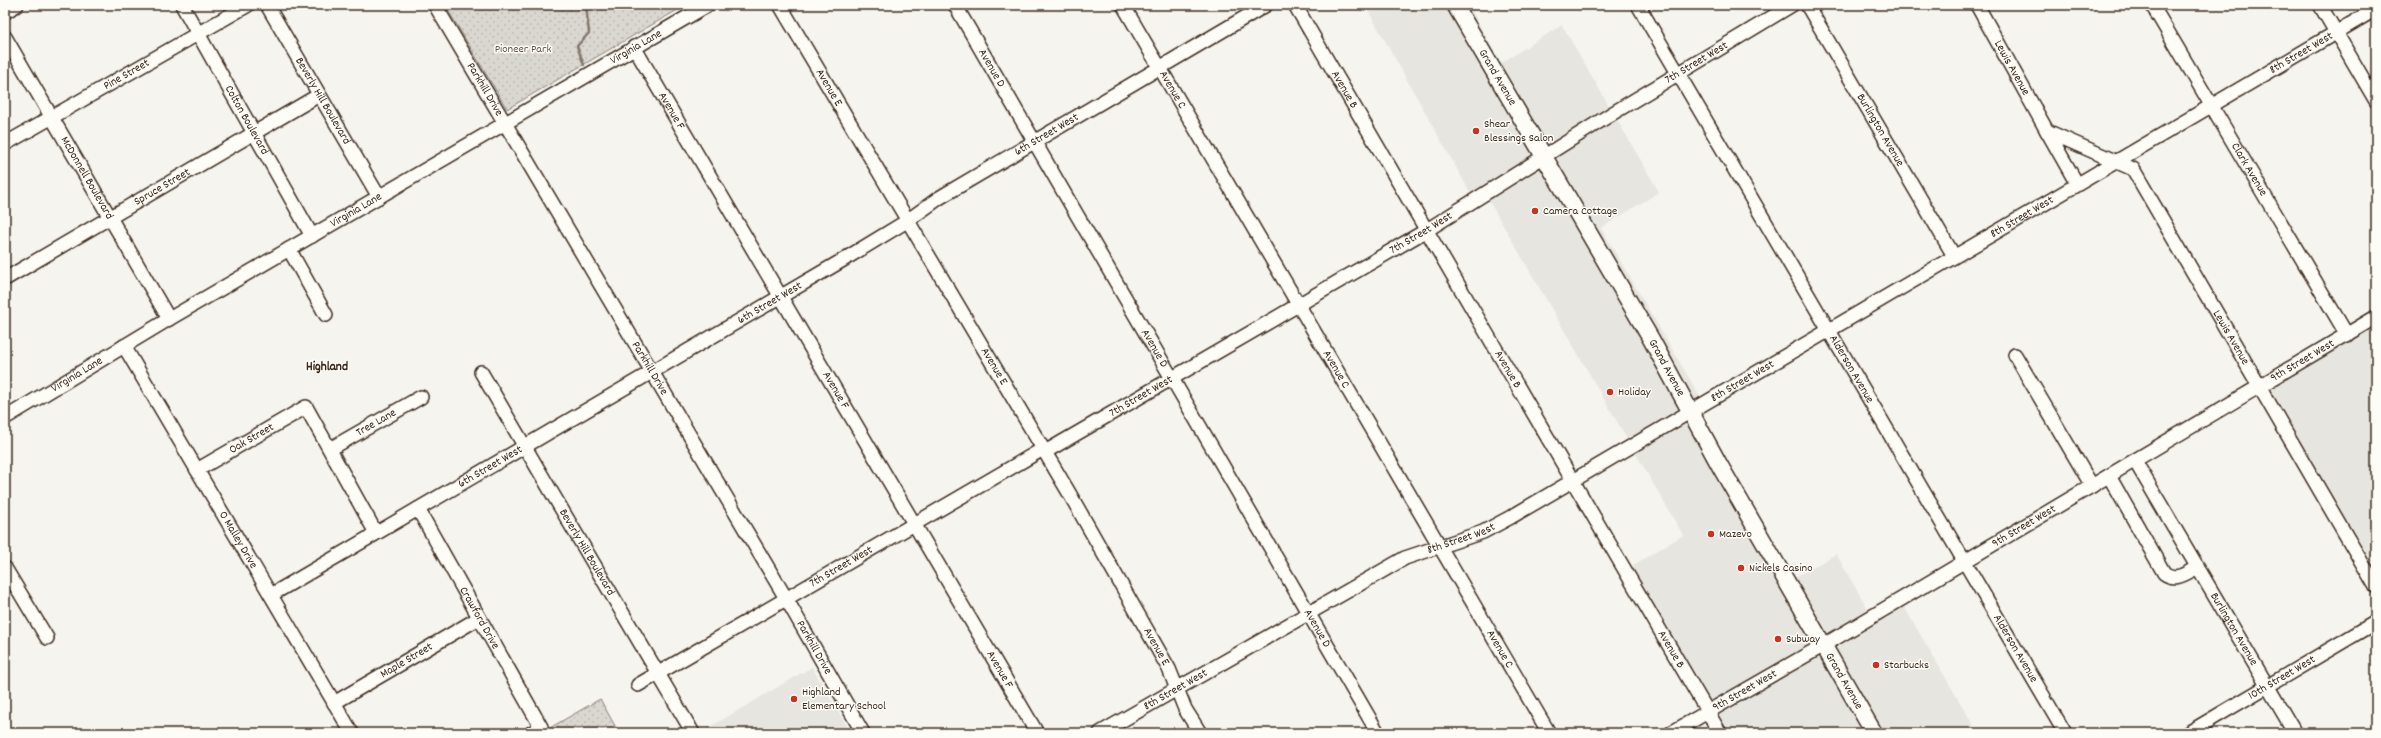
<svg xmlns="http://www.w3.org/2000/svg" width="2381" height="738" viewBox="0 0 2381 738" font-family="Dekko,sans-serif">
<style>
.built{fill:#e7e5df}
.green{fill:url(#green-dots);stroke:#8a8077}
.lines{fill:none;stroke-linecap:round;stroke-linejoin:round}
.stream{stroke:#84786e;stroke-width:2.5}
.minor-casing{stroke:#3b2a1e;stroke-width:16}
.major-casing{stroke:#3b2a1e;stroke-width:19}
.minor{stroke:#fdfcf7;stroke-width:13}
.major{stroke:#fdfcf7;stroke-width:16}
.poi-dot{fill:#c8321e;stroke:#fdfcf7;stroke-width:1.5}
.labels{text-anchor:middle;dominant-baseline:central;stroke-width:3;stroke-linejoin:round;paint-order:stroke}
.street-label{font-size:12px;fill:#3b2a1e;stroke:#fdfcf7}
.park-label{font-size:12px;fill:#63554a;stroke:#fdfcf7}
.poi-label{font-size:12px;fill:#3b2a1e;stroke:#fdfcf7;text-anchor:start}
.neighbourhood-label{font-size:13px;font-weight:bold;fill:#3b2a1e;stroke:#fdfcf7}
</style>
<defs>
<pattern id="green-dots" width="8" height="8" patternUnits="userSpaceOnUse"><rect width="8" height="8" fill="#dad6d0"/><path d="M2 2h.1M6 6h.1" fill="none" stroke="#bcb8b2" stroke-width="1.8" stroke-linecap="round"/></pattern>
</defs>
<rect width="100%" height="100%" fill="#f5f4ee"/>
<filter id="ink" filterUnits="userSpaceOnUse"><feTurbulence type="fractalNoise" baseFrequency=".025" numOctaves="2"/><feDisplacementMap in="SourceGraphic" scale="8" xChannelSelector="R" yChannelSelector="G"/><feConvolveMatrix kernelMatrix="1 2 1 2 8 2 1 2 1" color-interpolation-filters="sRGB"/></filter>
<g filter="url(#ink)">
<path class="built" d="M1365,5H1468L1501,63L1562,25L1659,192L1601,228L1703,402L1691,413L1787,582L1836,554L1872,616L1900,600L1978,733H1720L1625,570L1683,535L1485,194L1475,201Z
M2376,318V587L2259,386Z
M812,667L851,733H705L703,731Z"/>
<path class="green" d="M445,5H686L507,109Z
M600,699L619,733H541Z"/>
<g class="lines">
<path class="stream" d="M584,65L577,46L589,33L586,5"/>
<defs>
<g id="minor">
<path id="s1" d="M182,5L312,236"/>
<path id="s2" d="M267,5L379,197"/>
<path id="s3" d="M435,5L787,600L863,733"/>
<path id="s4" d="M780,5L1068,491L1169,669L1185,709L1200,733"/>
<path id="s5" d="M955,5L1378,733"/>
<path id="s6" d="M1123,5L1549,733"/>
<path id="s7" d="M1295,5L1720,733"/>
<path id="s8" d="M1638,5L2065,733"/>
<path id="s9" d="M1807,5L1954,256"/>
<path id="s10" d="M1977,5L2047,131L2133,169L2376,587"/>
<path id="s11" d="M2152,5L2347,335"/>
<path d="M2320,5L2376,101"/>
<path d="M5,12L17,5"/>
<path id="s12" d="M5,37L169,319"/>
<path id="s13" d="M634,47L1037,733"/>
<path d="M2047,131L2077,184"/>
<path id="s14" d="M5,144L248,5"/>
<path d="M289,249L326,315"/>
<path id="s15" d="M5,279L319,95"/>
<path id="s16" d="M124,346L352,733"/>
<path d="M2015,355L2092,486"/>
<path id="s17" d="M481,372L693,733"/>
<path id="s18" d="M5,418L169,319L708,5"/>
<path id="s19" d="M330,449L421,397"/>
<path id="s20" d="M1045,452L1427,230L1613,113L1792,5"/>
<path id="s21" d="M2135,461L2295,733"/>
<path id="s22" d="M197,470L306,407L376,533"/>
<path d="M2109,476L2164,573C2176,582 2186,573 2198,567"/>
<path id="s23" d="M418,509L541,727L531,733"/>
<path d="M5,568L47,638"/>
<path id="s24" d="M271,595L843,260L907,221L939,198L1266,5"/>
<path id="s25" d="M638,685L1043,449"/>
<path id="s26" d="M334,703L479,618"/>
<path id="s27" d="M1100,733L1405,558L1483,532L1511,517L2376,9"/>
<path id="s28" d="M1671,733L1824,645L2376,317"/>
<path id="s29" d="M2188,733L2376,622"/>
</g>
<g id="major">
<path id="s30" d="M1455,5L1651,339L1720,466L1874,733"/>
</g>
</defs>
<use href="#minor" class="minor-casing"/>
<use href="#major" class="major-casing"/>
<use href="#minor" class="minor"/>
<use href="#major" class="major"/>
</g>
</g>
<g class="poi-dot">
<circle cx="1476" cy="131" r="4"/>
<circle cx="1535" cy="211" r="4"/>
<circle cx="1610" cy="392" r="4"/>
<circle cx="1711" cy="534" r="4"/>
<circle cx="1741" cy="568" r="4"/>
<circle cx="1778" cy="639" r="4"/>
<circle cx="1876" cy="665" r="4"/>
<circle cx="794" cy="699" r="4"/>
</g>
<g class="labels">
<g class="street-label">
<text stroke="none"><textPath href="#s18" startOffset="732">Virginia Lane</textPath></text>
<text stroke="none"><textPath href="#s27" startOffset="1382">8th Street West</textPath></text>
<text stroke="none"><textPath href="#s20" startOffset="759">7th Street West</textPath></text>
<text stroke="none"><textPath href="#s5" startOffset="73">Avenue D</textPath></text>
<text stroke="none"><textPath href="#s10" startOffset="72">Lewis Avenue</textPath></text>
<text stroke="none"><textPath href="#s14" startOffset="140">Pine Street</textPath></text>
<text stroke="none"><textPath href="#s30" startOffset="84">Grand Avenue</textPath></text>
<text stroke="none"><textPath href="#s4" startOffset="96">Avenue E</textPath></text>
<text stroke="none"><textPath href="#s6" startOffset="98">Avenue C</textPath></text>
<text stroke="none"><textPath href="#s7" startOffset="98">Avenue B</textPath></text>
<text stroke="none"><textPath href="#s3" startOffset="98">Parkhill Drive</textPath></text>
<text stroke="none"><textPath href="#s2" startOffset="111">Beverly Hill Boulevard</textPath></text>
<text stroke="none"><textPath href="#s13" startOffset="74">Avenue F</textPath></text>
<text stroke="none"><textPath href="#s1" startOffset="132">Colton Boulevard</textPath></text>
<text stroke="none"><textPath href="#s9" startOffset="145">Burlington Avenue</textPath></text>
<text stroke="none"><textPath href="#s24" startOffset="902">6th Street West</textPath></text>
<text stroke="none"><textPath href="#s11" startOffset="191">Clark Avenue</textPath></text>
<text stroke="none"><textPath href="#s12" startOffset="163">McDonnell Boulevard</textPath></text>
<text stroke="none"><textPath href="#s15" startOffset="182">Spruce Street</textPath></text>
<text stroke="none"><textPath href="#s18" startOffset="408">Virginia Lane</textPath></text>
<text stroke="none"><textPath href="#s27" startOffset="1058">8th Street West</textPath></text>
<text stroke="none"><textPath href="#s20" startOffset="435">7th Street West</textPath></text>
<text stroke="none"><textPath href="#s24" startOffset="578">6th Street West</textPath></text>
<text stroke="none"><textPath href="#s10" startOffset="433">Lewis Avenue</textPath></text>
<text stroke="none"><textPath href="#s5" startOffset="397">Avenue D</textPath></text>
<text stroke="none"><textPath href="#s28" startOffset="733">9th Street West</textPath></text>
<text stroke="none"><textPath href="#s4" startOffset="420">Avenue E</textPath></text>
<text stroke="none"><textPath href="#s3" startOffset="422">Parkhill Drive</textPath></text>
<text stroke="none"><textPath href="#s30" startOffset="420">Grand Avenue</textPath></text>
<text stroke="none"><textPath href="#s6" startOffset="422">Avenue C</textPath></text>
<text stroke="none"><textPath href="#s7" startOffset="422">Avenue B</textPath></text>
<text stroke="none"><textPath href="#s8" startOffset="422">Alderson Avenue</textPath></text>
<text stroke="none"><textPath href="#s18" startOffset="84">Virginia Lane</textPath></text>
<text stroke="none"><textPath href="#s27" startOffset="734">8th Street West</textPath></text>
<text stroke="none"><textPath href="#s13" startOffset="398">Avenue F</textPath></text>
<text stroke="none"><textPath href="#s20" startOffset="111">7th Street West</textPath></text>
<text stroke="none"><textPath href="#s19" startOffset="53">Tree Lane</textPath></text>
<text stroke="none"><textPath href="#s22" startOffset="63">Oak Street</textPath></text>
<text stroke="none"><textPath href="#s24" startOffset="254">6th Street West</textPath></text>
<text stroke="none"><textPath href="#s28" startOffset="409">9th Street West</textPath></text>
<text stroke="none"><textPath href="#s27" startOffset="411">8th Street West</textPath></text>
<text stroke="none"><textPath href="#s16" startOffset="225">O Malley Drive</textPath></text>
<text stroke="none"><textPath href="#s17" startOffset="209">Beverly Hill Boulevard</textPath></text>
<text stroke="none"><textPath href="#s25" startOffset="235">7th Street West</textPath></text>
<text stroke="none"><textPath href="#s23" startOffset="125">Crawford Drive</textPath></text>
<text stroke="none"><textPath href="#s5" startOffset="721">Avenue D</textPath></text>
<text stroke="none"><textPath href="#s21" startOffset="195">Burlington Avenue</textPath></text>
<text stroke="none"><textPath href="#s4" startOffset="744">Avenue E</textPath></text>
<text stroke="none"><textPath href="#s3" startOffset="746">Parkhill Drive</textPath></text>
<text stroke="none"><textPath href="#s8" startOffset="746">Alderson Avenue</textPath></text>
<text stroke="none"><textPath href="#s6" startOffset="746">Avenue C</textPath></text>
<text stroke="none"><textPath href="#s7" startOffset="746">Avenue B</textPath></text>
<text stroke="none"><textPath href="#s26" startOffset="84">Maple Street</textPath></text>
<text stroke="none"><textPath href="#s13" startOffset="722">Avenue F</textPath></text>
<text stroke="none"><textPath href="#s29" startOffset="109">10th Street West</textPath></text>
<text stroke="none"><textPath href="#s30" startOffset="780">Grand Avenue</textPath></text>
<text stroke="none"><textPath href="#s27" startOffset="87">8th Street West</textPath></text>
<text stroke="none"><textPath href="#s28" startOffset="85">9th Street West</textPath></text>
</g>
<g class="park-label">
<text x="523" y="49">Pioneer Park</text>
</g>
<g class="poi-label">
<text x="1484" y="124">Shear<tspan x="1484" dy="14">Blessings Salon</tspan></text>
<text x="1543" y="211">Camera Cottage</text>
<text x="1618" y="392">Holiday</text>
<text x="1719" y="534">Mazevo</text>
<text x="1749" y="568">Nickels Casino</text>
<text x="1786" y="639">Subway</text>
<text x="1884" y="665">Starbucks</text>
<text x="802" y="692">Highland<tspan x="802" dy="14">Elementary School</tspan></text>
</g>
<g class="neighbourhood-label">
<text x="327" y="367">Highland</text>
</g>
</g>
<rect width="2381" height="738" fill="none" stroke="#fdfcf7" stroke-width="20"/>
<rect x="10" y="10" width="2361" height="718" fill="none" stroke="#3b2a1e" stroke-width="1.5" filter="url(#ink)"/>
</svg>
